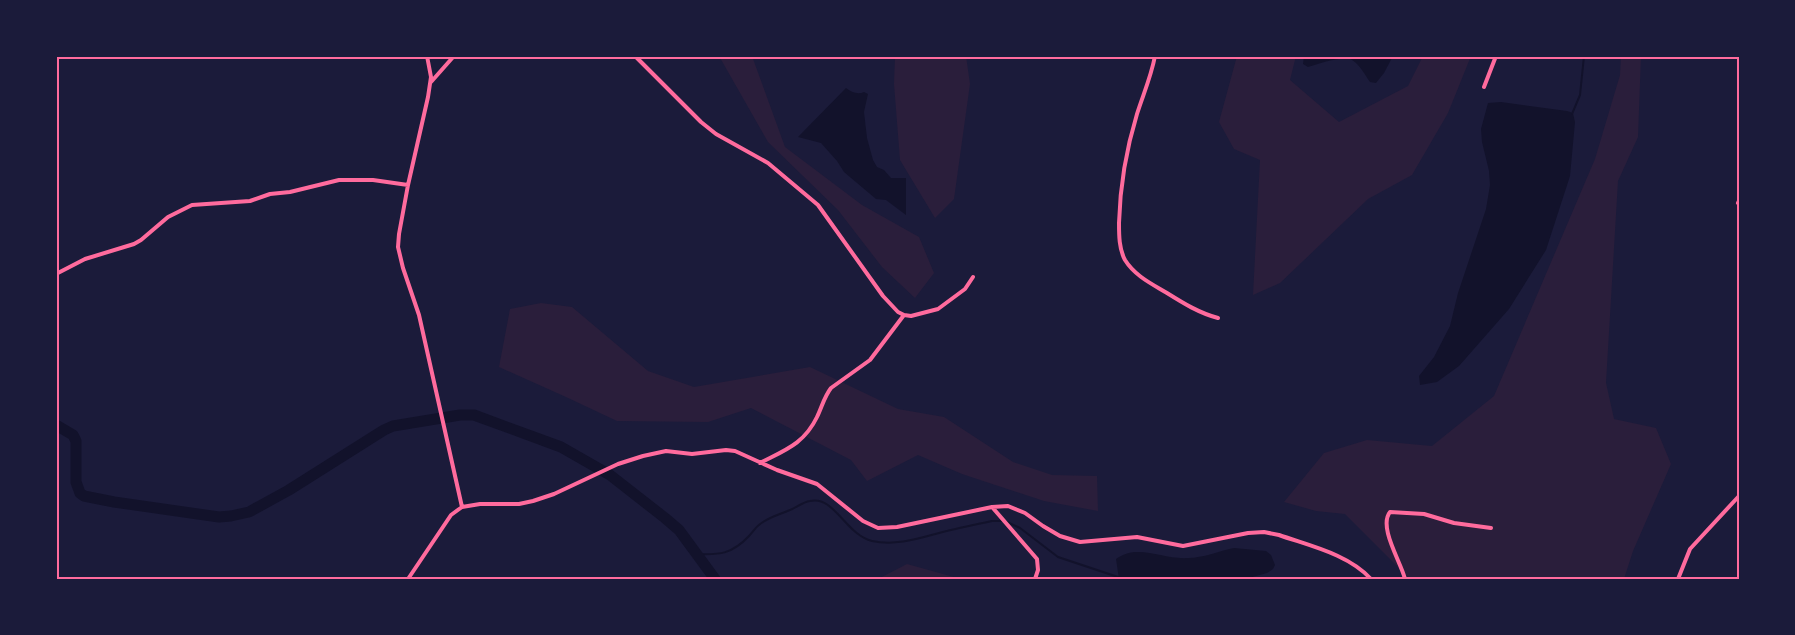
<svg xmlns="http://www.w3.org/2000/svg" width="1795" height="635" viewBox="0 0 1795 635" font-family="'Space Grotesk',sans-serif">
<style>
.green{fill:#2a1e3b}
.water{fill:#12122b}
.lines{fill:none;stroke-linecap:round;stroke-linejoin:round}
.stream{stroke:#12122b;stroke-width:2}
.river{stroke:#12122b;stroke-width:11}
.minor{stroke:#ff6b9d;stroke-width:4}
.neatline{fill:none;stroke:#ff6b9d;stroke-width:2}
</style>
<rect width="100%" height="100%" fill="#1b1b3a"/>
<path class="green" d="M719,56H752L785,147L862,205L919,237L934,273L915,298L882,267L838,210L768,142Z
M895,56H966L970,84L954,199L935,218L900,160L894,84Z
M1237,56H1296L1290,80L1339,122L1408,86L1423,56H1471L1448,113L1412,175L1368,199L1280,283L1253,295L1260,160L1234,149L1219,122Z
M1621,56H1641L1638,137L1618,181L1606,383L1614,419L1656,428L1671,464L1633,551L1624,579H1410L1345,514L1316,511L1284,502L1324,453L1367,440L1432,446L1494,396L1595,159L1620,75Z
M541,303L572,307L648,371L694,387L810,367L898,409L944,417L1013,462L1052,475L1097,476L1098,511L1044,501L962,474L918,455L867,481L851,460L751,408L708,422L617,421L566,397L499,367L510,309Z
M907,564L961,579H878Z"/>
<path class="water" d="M1304,56H1393L1384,73L1376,83L1370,82C1365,75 1360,65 1352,60C1344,55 1318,64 1308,67L1303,64Z
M846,88C851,92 858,95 864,92L868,94L864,112L867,138L873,160L877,167L884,170L891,178H906V215L886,200L876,199L844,172L837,161L821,143L798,137Z
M1501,102L1567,111L1573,113L1575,122L1570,176L1546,250L1509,309L1459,366L1437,382L1420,385L1419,376L1434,357L1450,326L1458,293L1486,209L1490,185L1489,171L1482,142L1481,129L1488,103Z
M1234,548L1266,551L1271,555L1275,565L1273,569L1267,573L1245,579H1119L1116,559C1138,543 1163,560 1188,558C1203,558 1219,551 1234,548Z"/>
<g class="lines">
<path class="stream" d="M1572,114L1580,95L1584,56
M1007,522L1020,528L1058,557L1124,579
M697,554C720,555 732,554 749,536C752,533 755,528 759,525C768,517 779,515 790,510C797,507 803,502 810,501C834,495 846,535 872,541C899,547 925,536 951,530C964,527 978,524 992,521H1002"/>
<path class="river" d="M56,425L73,435L76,441V482L80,493L84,496L114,502L219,517L231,516L249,512L289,490L384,430L393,426L460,415H474L561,447L610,475L665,518L679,530L715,579"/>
<path class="minor" d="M427,56L431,77L428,97L408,185L399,234L398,247L403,268L419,315L462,507
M635,56L701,122L716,134L768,163L818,205L883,296L898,312L904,315L911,316L938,309L965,289L973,277
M1155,56C1151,77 1143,95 1137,114C1126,150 1120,186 1119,223C1119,235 1119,249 1125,260C1135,276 1152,284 1167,293C1183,303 1199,313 1218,318
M431,82L454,56
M1484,87L1496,56
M1738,203L1739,201
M56,274L85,259L134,244L141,240L168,217L192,205L250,201L270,194L290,192L339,180H373L408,185
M760,463C785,450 804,444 817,417C822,407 824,397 831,388L870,360L904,315
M992,507L1037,559L1038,570L1035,579
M408,579L451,515L462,507L480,504H519L533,501L554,494L618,464L643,456L666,451L692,454L726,450L735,451L777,470L817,484L863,521L878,528L897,527L992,507L1008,506L1025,513L1043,526L1060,536L1080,542L1137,537L1183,546L1248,533L1264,532L1279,535C1310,546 1348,554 1371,579
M1405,579C1401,562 1378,527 1390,512L1424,514L1454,523L1491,528
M1678,579L1690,549L1739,496"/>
</g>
<rect width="1795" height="635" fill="none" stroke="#1b1b3a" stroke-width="115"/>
<rect x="58" y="58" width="1680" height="520" class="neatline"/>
</svg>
